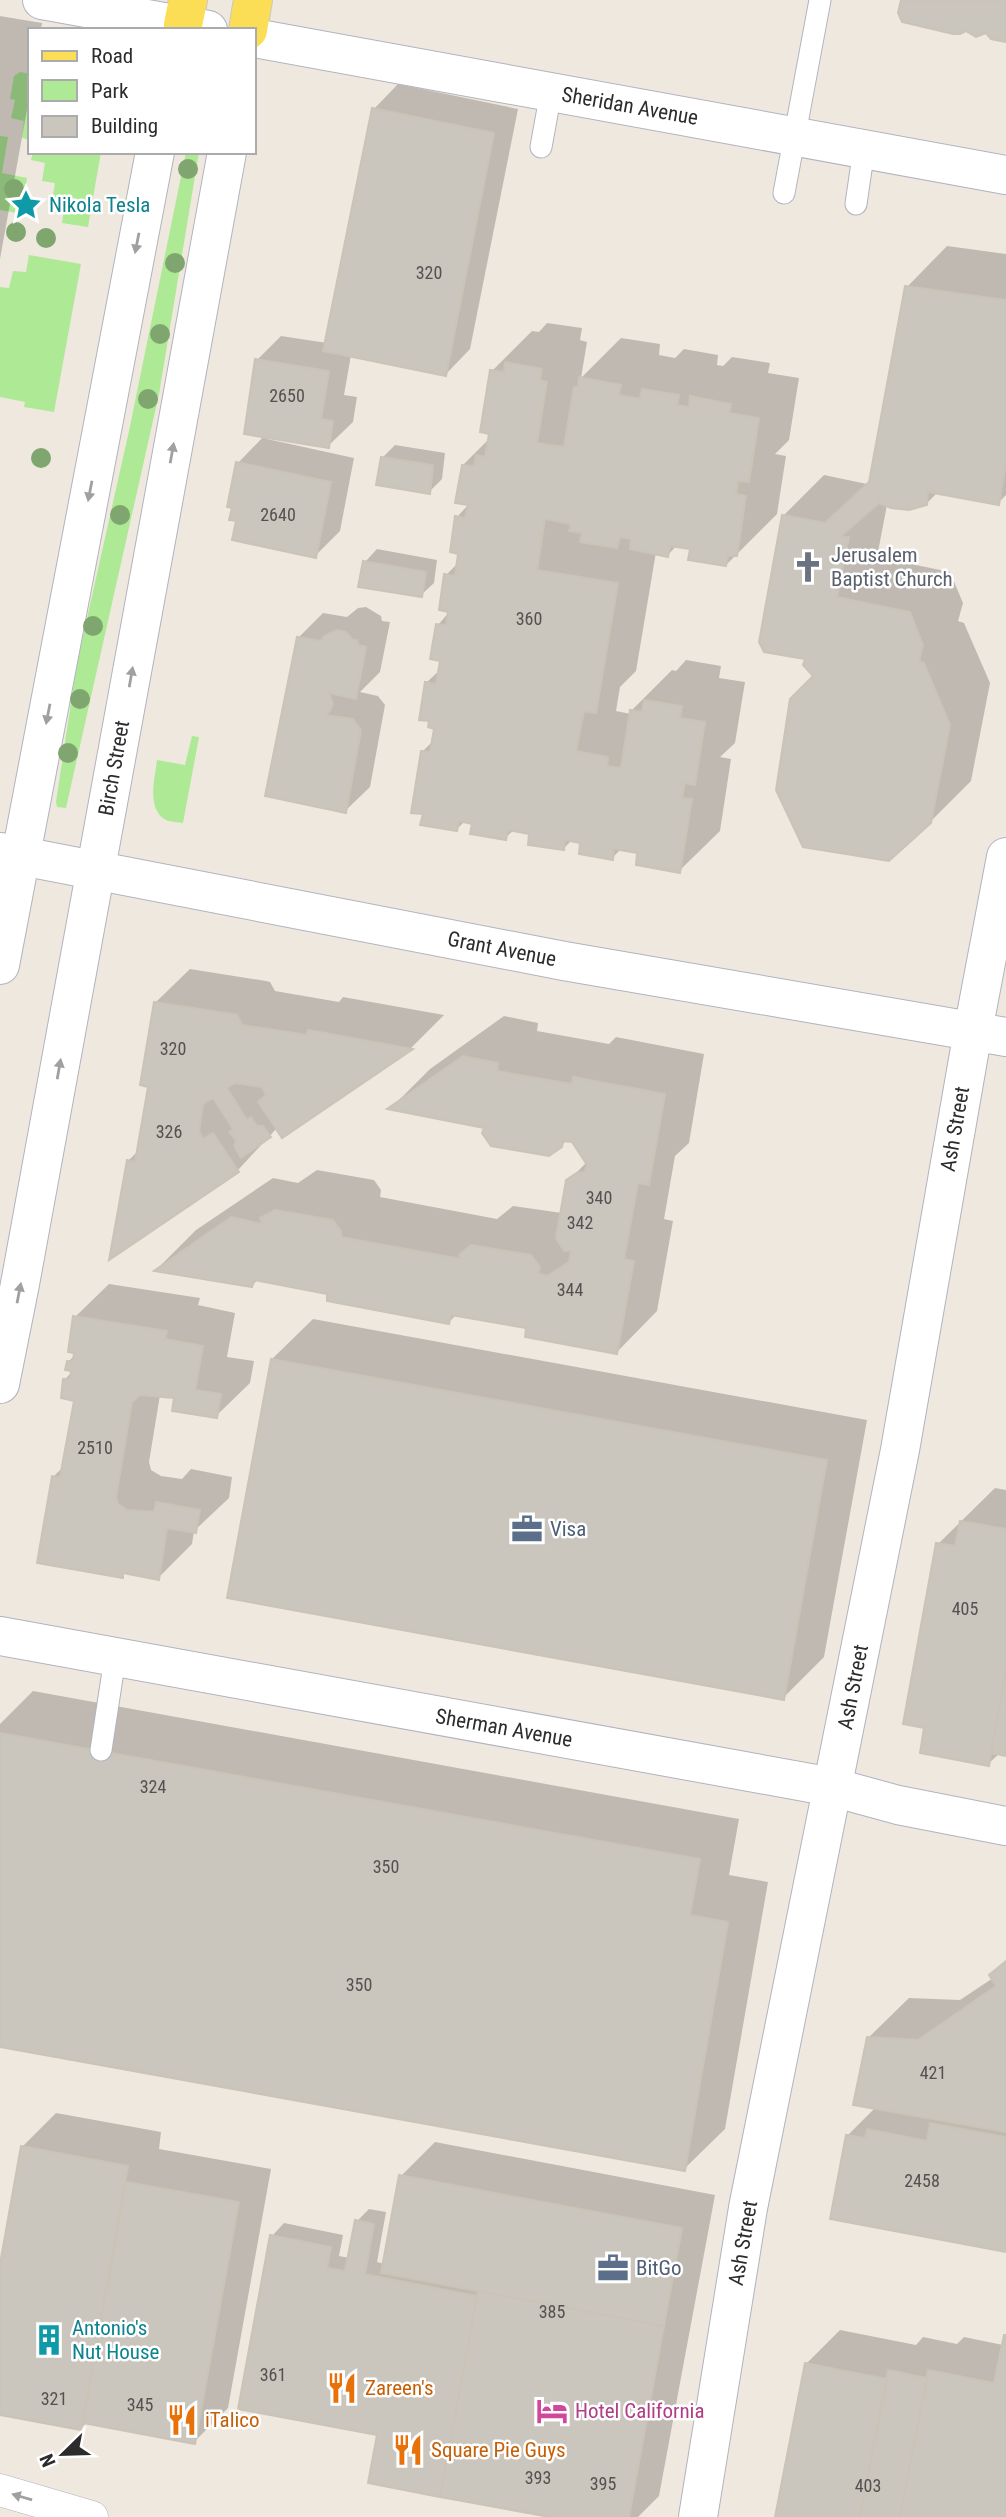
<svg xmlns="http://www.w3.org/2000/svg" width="1006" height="2517" viewBox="0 0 1006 2517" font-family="'Roboto Condensed',sans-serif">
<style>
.green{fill:#aee996}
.shadow{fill:#0003}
.building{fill:#cac5bd;stroke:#cac4b7;stroke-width:2}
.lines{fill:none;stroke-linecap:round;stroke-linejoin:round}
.service-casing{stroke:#b2b3c1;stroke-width:23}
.pedestrian-casing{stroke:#b2b3c1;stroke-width:33}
.minor-casing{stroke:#b2b3c1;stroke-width:40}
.tertiary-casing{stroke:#b2b3c1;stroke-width:40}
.primary-casing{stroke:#c8c8c8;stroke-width:40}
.service{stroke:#fff;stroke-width:21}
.pedestrian{stroke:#fff;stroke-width:32}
.minor{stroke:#fff;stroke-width:38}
.tertiary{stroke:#fff;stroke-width:38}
.primary{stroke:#fbdd56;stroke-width:38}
.tree{fill:#7fa66f}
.oneway{fill:#a0a0a0}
.labels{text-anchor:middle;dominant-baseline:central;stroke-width:5;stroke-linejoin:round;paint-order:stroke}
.number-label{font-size:18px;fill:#545250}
.street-label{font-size:21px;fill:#2c2c2c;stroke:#fff}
.culture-label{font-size:21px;fill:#0d838f;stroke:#fff;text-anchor:start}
.worship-label{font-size:21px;fill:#5b616d;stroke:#fff;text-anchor:start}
.service-label{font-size:21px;fill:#4e5e75;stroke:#fff;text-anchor:start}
.food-label{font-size:21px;fill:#c56008;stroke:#fff;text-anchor:start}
.hotel-label{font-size:21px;fill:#b23c85;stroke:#fff;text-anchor:start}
</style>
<rect width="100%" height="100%" fill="#efe8de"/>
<path class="green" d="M20,72L30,74V140L22,138L24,121L11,118L15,100L10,99L14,76Z
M0,136L8,137L2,173L27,178L24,196L38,198L35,216L0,210Z
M33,152H101L88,227L62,223L65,205L52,201L55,183L42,181L45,163L31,160Z
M186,152H199L159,394L66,808L57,807L56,802L77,663L129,431Z
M29,255L81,264L54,412L24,407L25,402L0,397V287L9,288L13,271L26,272Z
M192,736L199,737L183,823C178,822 170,822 166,820C146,809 155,778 157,760L185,765Z"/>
<path class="shadow" d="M0,16L42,23L41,30H30V93L0,259Z
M398,84L518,109L470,349L446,374L351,355L344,395L357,397L353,422L328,446L267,436V439L354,458L340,531L315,556L238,520V463L264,436L257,360L281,336L327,343L374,109Z
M947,246L1006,254V495L998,503L938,492L926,504L887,505L877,557L950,572L963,603L958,621L964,623L990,683L971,781L930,822L815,676L807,658L783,516L824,475L867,484L871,479L907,287Z
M547,323L582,328L580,340L587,342L581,378L621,338L660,344L659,355L675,358L684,349L718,355L717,365L723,366L732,357L770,363L768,373L799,378L789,440L775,454L786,456L777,514L726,565L692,548L677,545L668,555L656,552L636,671L620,687L616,711L631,714L632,710L672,670L676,671L686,660L721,666L719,678L745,682L735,743L720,757L731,759L720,831L679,871L639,852L621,849L612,858L582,841L572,840L563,849L531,833L514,830L505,838L474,822L465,821L457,829L425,813L423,751L433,741L436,728L427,682L441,669L438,625L450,611L446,575L459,562L457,517L470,503L463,465L489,439L492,371L532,331L539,332Z
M395,445L445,453L442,479L429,492L382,458Z
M377,549L437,560L434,583L421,595L365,562Z
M366,607L381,616L382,621L390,622L380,672L360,692L378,696L385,705L370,787L345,811L298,638L323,613L347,617L358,608Z
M190,969L266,981L270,982L275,991L339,1002L343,997L444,1015L411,1048L282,1136L277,1128L238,1170L112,1256L128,1161L139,1150L150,1086L156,1002Z
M504,1016L538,1023L537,1031L609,1044L616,1037L704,1054L689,1143L675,1156L664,1219L673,1221L657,1311L617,1352L528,1327L457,1314L449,1322L329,1292L258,1279L252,1286L157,1269L196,1230L273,1178L298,1183L317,1170L374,1180L381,1190L380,1197L497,1219L513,1206L562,1213L568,1181L587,1162L573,1141L567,1140L561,1146L487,1127L391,1108L430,1069Z
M109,1284L200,1298L198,1305L235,1313L227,1357L254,1361L250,1383L216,1416L176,1397L160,1395L149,1462L151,1470L161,1476L182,1479L191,1469L232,1477L229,1498L194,1531L192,1544L158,1578L126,1572L122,1576L53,1477L64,1466L76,1399L65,1379L72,1372L68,1362L76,1354L75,1317Z
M313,1319L867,1420L824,1657L783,1698L272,1359Z
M995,1488L1006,1490V1754L1000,1753L988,1764L938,1544Z
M33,1691L739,1819L729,1875L768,1882L725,2129L684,2169L0,2045V1724Z
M1006,1961V2250L848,2135L876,2107L868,2038L909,1998L960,2000L993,1978L991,1976Z
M56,2113L161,2132L159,2149L271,2169L228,2408L194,2442L87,2422L81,2428L0,2414V2274L22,2147Z
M435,2142L715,2195L659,2496L638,2517H559L370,2482L379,2434L272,2236L284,2223L343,2235L339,2256L350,2258L357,2221L369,2209L386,2212L377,2262L385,2264L401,2176Z
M840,2330L916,2345L923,2337L957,2344L964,2337L1003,2345L1006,2335V2517H777L806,2364Z"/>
<path class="building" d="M901,0H1006V42L991,39L986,33L976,37L966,31L960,34H953L902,22L898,13Z
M372,108L494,133L446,376L323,351Z
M905,286L1006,300V463L999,505L928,492L927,505L909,510L891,508L879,503L840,537H849L837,597L910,612L923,645L919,661L924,663L950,725L931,823L889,861L803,847L776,790L790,699L813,676L803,665L805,659L764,652L759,642L782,515L825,523L869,482Z
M255,359L329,371L321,419L333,421L329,448L244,434Z
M505,362L542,369L540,380L547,382L537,443L564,447L574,387H578L579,377L621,385L619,395L640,399L642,389L679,395L677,405L689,407L690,396L731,404L729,413L759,418L749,482L738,481L736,494L746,496L737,556H728L726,566L688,560L690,549L670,546L668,557L630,549L631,539L620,537L617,548L580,542L582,533L569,531L571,524L545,519L537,570L618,583L596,713L584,711L576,751L608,757L607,766L621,768L630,710L642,712L644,700L682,706L680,718L705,722L695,785L685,783L682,798L692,799L680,873L636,865L637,853L614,849L613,860L579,854L580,843L565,840L564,850L528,845L529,834L508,830L506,840L470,834L472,824L459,821L457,831L420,825L423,814L411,813L421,751L430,752L434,729L428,727L429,721L419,720L425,682L436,684L440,661L430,659L436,624L446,625L448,612L439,610L444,574L455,576L458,554L450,552L455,516L465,518L468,505L455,503L462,465L474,466L476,455L485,457L489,434L480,432L490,370L504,372Z
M381,457L433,465L430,494L376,485Z
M236,462L331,482L316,558L232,540L236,521L229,520L232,508L227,507Z
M363,561L426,572L422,597L358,587Z
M337,630L346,632L353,640H357L358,645L366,647L356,699L329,693L333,704L330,711L326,715L353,719L361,730L346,813L265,796L297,637L321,641L324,636Z
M154,1002L232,1014L237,1015L242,1025L307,1035L308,1030L413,1049L282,1138L258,1102L266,1095L262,1087L235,1083L227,1088L247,1120L251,1117L257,1126H263L271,1137L241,1158L234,1146L236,1140L229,1132L233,1129L213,1098L203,1104L199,1131L203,1139L213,1133L239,1172L109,1260L127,1160L135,1162L148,1087L140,1085Z
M463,1056L498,1063L497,1071L572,1084L573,1077L665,1094L649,1185L638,1183L624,1259L634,1261L617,1354L525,1337L526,1328L451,1315L449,1324L327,1301V1294L254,1280L252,1287L154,1271L231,1217L262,1224L260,1218L275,1210L333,1220L341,1231V1237L461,1259L459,1255L471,1245L531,1255L540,1267L538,1273L547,1276L569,1262L571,1251H564L556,1238L566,1180L578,1172L584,1173L587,1165L572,1142L563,1141L562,1147L549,1156L491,1146L482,1133L484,1128L387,1109Z
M73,1316L167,1331L165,1339L203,1346L195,1390L221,1394L217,1418L172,1411L174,1398L140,1395L132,1402L116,1497L118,1504L127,1510L154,1512L156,1502L200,1510L196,1533L167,1528L159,1580L123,1573V1578L37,1563L52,1476L60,1477L74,1401L61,1398L63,1379H70L71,1371L65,1370L67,1361H73L74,1353L68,1352Z
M271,1359L827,1460L784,1700L227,1598Z
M960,1521L1006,1529V1670L989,1766L920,1753L924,1728L903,1724L936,1543L955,1546Z
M1006,1670V1756L991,1753Z
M0,1733L700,1859L690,1915L728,1922L685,2171L0,2047Z
M1006,1961V2132L853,2105L867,2037L918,2040L996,1986L989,1975Z
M930,2123L1006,2137V2252L830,2219L846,2135L865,2138L867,2129L927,2141Z
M21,2146L128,2166L81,2430L0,2415V2264Z
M399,2175L682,2228L664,2326L381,2273Z
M126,2182L239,2202L195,2444L83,2423Z
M355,2220L374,2224L365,2274L477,2296L440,2497L368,2483L377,2435L238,2409L270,2235L331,2247L327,2268L345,2271Z
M478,2291L664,2326L629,2517H550L440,2497Z
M1004,2335H1006V2517H900L928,2370L994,2383Z
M805,2363L887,2379L860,2517H775Z
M888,2370L927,2378L900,2517H860Z"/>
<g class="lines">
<defs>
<path id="service" d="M541,147L551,92
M784,193L820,0
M856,204L864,149
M101,1750L115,1658"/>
<path id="pedestrian" d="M0,2490L92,2517"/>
<path id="minor" d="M42,0L208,30
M254,38L1006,175
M0,852L564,961L1006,1037
M0,1636L832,1787L898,1805L1006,1826
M698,2517L748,2208L900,1450L973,1031L1006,857"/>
<path id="tertiary" d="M0,965L155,152
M0,1384L20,1284L227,152"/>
<path id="primary" d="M183,25L188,0
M248,30L253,0"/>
</defs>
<use href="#service" class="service-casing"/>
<use href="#pedestrian" class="pedestrian-casing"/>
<use href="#minor" class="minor-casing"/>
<use href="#tertiary" class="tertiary-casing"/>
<use href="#primary" class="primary-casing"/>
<use href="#service" class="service"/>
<use href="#pedestrian" class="pedestrian"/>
<use href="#minor" class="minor"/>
<use href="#tertiary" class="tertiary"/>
<use href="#primary" class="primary"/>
</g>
<g class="tree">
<circle cx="188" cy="169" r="10"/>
<circle cx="14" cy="189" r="10"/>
<circle cx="16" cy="232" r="10"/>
<circle cx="46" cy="238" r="10"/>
<circle cx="175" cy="263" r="10"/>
<circle cx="160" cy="334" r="10"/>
<circle cx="148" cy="399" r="10"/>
<circle cx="41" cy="458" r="10"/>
<circle cx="120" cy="515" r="10"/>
<circle cx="93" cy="626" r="10"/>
<circle cx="80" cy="699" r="10"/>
<circle cx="68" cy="753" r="10"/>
</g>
<defs><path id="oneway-solid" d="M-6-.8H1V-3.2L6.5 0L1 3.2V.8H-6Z" transform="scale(1.75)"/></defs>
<g class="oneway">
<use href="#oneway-solid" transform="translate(137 243) rotate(101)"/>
<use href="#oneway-solid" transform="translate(172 453) rotate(-80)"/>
<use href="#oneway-solid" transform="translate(90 491) rotate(101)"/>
<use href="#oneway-solid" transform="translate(131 677) rotate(-80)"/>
<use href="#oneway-solid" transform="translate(48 714) rotate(101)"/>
<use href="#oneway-solid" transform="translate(59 1069) rotate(-80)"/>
<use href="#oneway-solid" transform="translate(19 1293) rotate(-79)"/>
<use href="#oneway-solid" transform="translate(22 2497) rotate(-164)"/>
</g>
<defs>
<symbol id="sight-bare" viewBox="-9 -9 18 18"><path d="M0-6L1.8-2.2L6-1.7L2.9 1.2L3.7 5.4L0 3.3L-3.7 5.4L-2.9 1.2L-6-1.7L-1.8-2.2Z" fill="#0f9aa8" stroke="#fff" stroke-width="2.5" paint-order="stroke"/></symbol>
<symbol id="church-bare" viewBox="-9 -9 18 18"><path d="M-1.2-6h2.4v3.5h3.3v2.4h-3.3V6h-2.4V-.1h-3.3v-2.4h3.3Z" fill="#6b7280" stroke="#fff" stroke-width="2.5" paint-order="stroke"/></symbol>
<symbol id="office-bare" viewBox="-9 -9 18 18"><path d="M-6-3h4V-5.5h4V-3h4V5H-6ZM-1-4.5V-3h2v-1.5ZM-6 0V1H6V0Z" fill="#5c6f8a" stroke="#fff" stroke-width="2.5" paint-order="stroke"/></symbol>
<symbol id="building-bare" viewBox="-9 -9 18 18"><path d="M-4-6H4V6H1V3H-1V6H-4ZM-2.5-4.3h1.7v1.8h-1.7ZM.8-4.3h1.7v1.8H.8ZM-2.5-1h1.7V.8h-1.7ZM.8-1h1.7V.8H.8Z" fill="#0f9aa8" stroke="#fff" stroke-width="2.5" paint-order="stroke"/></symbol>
<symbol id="restaurant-bare" viewBox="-9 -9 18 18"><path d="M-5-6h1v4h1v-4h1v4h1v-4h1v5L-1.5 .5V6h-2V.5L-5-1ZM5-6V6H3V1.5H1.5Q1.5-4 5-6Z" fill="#e8710a" stroke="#fff" stroke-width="2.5" paint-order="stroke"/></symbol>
<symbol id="hotel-bare" viewBox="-9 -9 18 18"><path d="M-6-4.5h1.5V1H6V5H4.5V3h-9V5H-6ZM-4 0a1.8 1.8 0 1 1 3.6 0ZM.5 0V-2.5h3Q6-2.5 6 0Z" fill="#d1479c" stroke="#fff" stroke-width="2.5" paint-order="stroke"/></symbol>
</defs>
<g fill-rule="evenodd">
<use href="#sight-bare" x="4" y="183" width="44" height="44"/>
<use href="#church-bare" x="786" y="545" width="44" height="44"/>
<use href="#office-bare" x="505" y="1507" width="44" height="44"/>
<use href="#office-bare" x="591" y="2246" width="44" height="44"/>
<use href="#building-bare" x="27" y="2318" width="44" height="44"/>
<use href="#restaurant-bare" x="320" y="2366" width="44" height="44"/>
<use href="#hotel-bare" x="530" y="2389" width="44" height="44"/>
<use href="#restaurant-bare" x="160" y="2398" width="44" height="44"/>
<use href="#restaurant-bare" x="386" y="2428" width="44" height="44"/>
</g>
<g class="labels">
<g class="number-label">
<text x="429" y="272">320</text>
<text x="287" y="395">2650</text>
<text x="278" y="514">2640</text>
<text x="529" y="618">360</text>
<text x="173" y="1048">320</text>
<text x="169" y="1131">326</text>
<text x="599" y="1197">340</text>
<text x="580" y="1222">342</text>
<text x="570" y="1289">344</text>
<text x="95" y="1447">2510</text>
<text x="965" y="1608">405</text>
<text x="153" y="1786">324</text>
<text x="386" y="1866">350</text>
<text x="359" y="1984">350</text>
<text x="933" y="2072">421</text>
<text x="922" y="2180">2458</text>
<text x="552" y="2311">385</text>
<text x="273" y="2374">361</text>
<text x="54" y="2398">321</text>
<text x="140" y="2404">345</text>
<text x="538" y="2477">393</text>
<text x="603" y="2483">395</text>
<text x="868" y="2485">403</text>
</g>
<g class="street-label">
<text transform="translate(630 106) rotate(10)">Sheridan Avenue</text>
<text transform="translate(114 768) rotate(-80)">Birch Street</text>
<text transform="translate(502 949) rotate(11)">Grant Avenue</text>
<text transform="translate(955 1129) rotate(-80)">Ash Street</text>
<text transform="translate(853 1687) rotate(-79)">Ash Street</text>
<text transform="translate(504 1728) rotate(10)">Sherman Avenue</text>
<text transform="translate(743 2243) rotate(-80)">Ash Street</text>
</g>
<g class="culture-label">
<text x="49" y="205">Nikola Tesla</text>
<text x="72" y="2328">Antonio's<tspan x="72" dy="24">Nut House</tspan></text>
</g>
<g class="worship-label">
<text x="831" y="555">Jerusalem<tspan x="831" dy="24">Baptist Church</tspan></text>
</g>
<g class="service-label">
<text x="550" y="1529">Visa</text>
<text x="636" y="2268">BitGo</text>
</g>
<g class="food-label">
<text x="365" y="2388">Zareen's</text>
<text x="205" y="2420">iTalico</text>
<text x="431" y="2450">Square Pie Guys</text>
</g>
<g class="hotel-label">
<text x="575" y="2411">Hotel California</text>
</g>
</g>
<rect x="28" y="28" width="228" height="126" fill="#ffffff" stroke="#ababab" stroke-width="2"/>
<rect x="42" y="51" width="35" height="10" fill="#fbdd56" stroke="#ababab" stroke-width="2"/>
<text x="91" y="63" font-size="21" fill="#2c2c2c">Road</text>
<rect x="42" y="80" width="35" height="21" fill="#aee996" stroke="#ababab" stroke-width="2"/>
<text x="91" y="98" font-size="21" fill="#2c2c2c">Park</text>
<rect x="42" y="116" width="35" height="21" fill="#cac5bd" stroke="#ababab" stroke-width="2"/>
<text x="91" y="133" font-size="21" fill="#2c2c2c">Building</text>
<g transform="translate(63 2454) rotate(247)" stroke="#ffffff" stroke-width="5" paint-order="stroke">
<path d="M0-5L12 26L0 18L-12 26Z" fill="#2c2c2c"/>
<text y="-10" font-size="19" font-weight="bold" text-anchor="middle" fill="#2c2c2c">N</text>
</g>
</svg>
